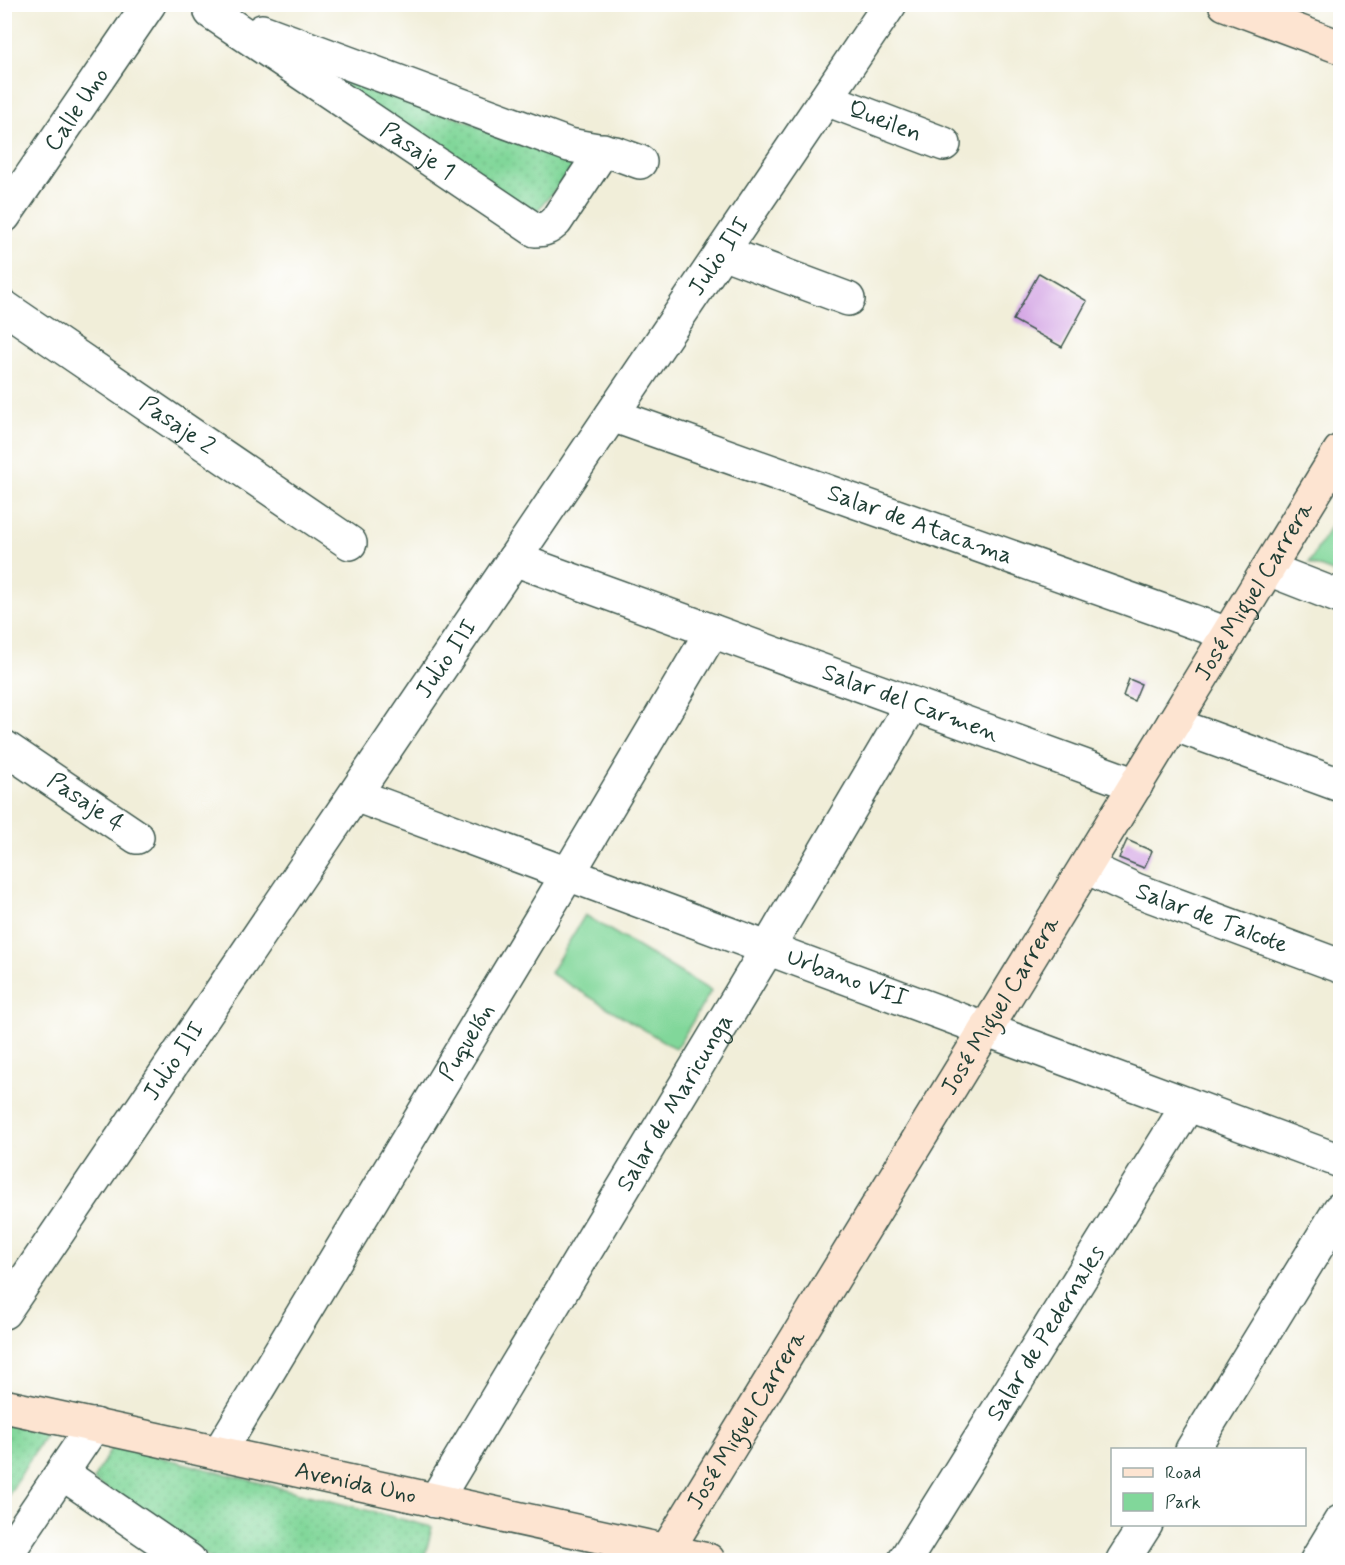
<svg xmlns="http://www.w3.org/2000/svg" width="1345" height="1565" viewBox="0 0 1345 1565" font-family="Mynerve,sans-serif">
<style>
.grass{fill:url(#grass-dots);stroke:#508a67;stroke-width:1.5}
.park{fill:#81d79a;stroke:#508a67;stroke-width:1.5}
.building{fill:#d4a6e4}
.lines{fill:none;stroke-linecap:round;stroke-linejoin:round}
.street-casing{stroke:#3e584d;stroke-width:36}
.secondary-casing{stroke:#3e584d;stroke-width:36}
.street{stroke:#fff;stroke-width:33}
.secondary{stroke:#fde4d1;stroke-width:33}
.labels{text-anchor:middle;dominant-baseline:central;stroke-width:5;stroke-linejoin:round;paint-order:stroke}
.street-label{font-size:24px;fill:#1f3d34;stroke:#fff}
</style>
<defs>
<pattern id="grass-dots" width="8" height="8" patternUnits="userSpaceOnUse" patternTransform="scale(1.5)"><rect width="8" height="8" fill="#81d79a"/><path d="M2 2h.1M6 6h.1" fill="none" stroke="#6fb985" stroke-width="1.8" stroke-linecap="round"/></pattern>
</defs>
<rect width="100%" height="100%" fill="#fff"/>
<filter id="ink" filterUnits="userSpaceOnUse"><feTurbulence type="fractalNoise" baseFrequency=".0167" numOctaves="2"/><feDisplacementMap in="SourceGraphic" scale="12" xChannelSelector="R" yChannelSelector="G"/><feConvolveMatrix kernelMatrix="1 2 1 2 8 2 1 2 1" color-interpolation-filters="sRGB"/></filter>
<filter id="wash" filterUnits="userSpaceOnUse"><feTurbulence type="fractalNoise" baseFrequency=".008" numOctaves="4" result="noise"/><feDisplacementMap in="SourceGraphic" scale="24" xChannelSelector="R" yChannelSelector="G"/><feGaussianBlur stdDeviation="1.35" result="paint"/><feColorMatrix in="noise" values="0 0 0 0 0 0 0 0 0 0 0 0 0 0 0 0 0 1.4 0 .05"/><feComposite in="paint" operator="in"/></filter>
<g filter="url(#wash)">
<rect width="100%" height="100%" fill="#f1eed9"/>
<path class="grass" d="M348,77L578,163L531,218L339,92Z
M5,1423L46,1433L6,1499H4Z
M113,1445L432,1527L424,1560H213L93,1480Z"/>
<path class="park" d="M1340,510V575L1309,563Z
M585,915L711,991L676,1049L550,973Z"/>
<g id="blocks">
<path class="building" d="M1039,273L1087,301L1062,347L1013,320Z
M1129,679L1141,684L1134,701L1123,696Z
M1127,840L1152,851L1144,868L1119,858Z"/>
</g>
</g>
<g filter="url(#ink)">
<use href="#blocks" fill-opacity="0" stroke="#3e584d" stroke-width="1.5"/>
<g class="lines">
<defs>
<g id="street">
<path id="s1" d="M211,12L535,230C544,230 549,228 556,221L603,150"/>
<path d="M262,31L569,145L615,153L640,162"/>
<path id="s2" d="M826,99L944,144"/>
<path id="s3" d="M4,216L149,4"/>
<path d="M722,252L848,299"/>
<path id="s4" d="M4,307L350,543"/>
<path id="s5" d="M612,415L1228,634"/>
<path id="s6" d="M514,559L1136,785"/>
<path d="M1268,569L1340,597"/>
<path d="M1173,724L1340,785"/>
<path id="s7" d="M4,747L137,837"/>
<path id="s8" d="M355,795L1340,1161"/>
<path id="s9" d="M1086,867L1136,890L1340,966"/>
<path id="s10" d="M4,1312L890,4"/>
<path d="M1192,1450L1340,1209"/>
<path id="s11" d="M219,1453L568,874L712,631"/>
<path d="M62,1473L189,1560"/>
<path id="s12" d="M435,1501L768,948L912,704"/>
<path d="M4,1558L94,1425"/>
<path id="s13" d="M905,1560L1188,1105"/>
<path d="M1123,1560L1146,1524"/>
<path d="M1317,1560L1340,1522"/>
</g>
<g id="secondary">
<path d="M1225,4L1340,47"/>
<path id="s14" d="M4,1406L708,1560"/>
<path id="s15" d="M661,1560L1340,451"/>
</g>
</defs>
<use href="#street" class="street-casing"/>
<use href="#secondary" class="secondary-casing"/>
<use href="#street" class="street"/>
<use href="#secondary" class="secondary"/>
</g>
</g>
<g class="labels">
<g class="street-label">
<text stroke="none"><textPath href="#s3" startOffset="129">Calle Uno</textPath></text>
<text stroke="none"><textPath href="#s2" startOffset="63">Queilen</textPath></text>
<text stroke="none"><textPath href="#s1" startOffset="249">Pasaje 1</textPath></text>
<text stroke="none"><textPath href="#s10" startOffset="1275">Julio III</textPath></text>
<text stroke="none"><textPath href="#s4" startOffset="210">Pasaje 2</textPath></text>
<text stroke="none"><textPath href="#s5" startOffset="327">Salar de Atacama</textPath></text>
<text stroke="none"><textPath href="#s15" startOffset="1136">José Miguel Carrera</textPath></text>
<text stroke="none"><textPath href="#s10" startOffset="789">Julio III</textPath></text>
<text stroke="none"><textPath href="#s6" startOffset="422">Salar del Carmen</textPath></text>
<text stroke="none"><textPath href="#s7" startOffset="99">Pasaje 4</textPath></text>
<text stroke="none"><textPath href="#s9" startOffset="136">Salar de Talcote</textPath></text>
<text stroke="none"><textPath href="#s8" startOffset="525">Urbano VII</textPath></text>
<text stroke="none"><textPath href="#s15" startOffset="650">José Miguel Carrera</textPath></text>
<text stroke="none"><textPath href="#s11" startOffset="480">Puquelón</textPath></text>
<text stroke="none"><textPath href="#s10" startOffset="303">Julio III</textPath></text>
<text stroke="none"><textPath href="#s12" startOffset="465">Salar de Maricunga</textPath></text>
<text stroke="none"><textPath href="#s13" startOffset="267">Salar de Pedernales</textPath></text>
<text stroke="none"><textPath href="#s15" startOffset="164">José Miguel Carrera</textPath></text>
<text stroke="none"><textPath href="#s14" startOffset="360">Avenida Uno</textPath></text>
</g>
</g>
<rect width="1345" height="1565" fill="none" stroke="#fff" stroke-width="24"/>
<rect x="1111" y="1448" width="195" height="78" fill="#ffffff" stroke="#a5b1ae" stroke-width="1.5"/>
<rect x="1123" y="1468" width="30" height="9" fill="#fde4d1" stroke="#a5b1ae" stroke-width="1.5"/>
<text x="1165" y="1478" font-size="18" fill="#1f3d34">Road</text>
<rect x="1123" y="1493" width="30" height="18" fill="#81d79a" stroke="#a5b1ae" stroke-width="1.5"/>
<text x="1165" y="1508" font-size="18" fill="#1f3d34">Park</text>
</svg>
